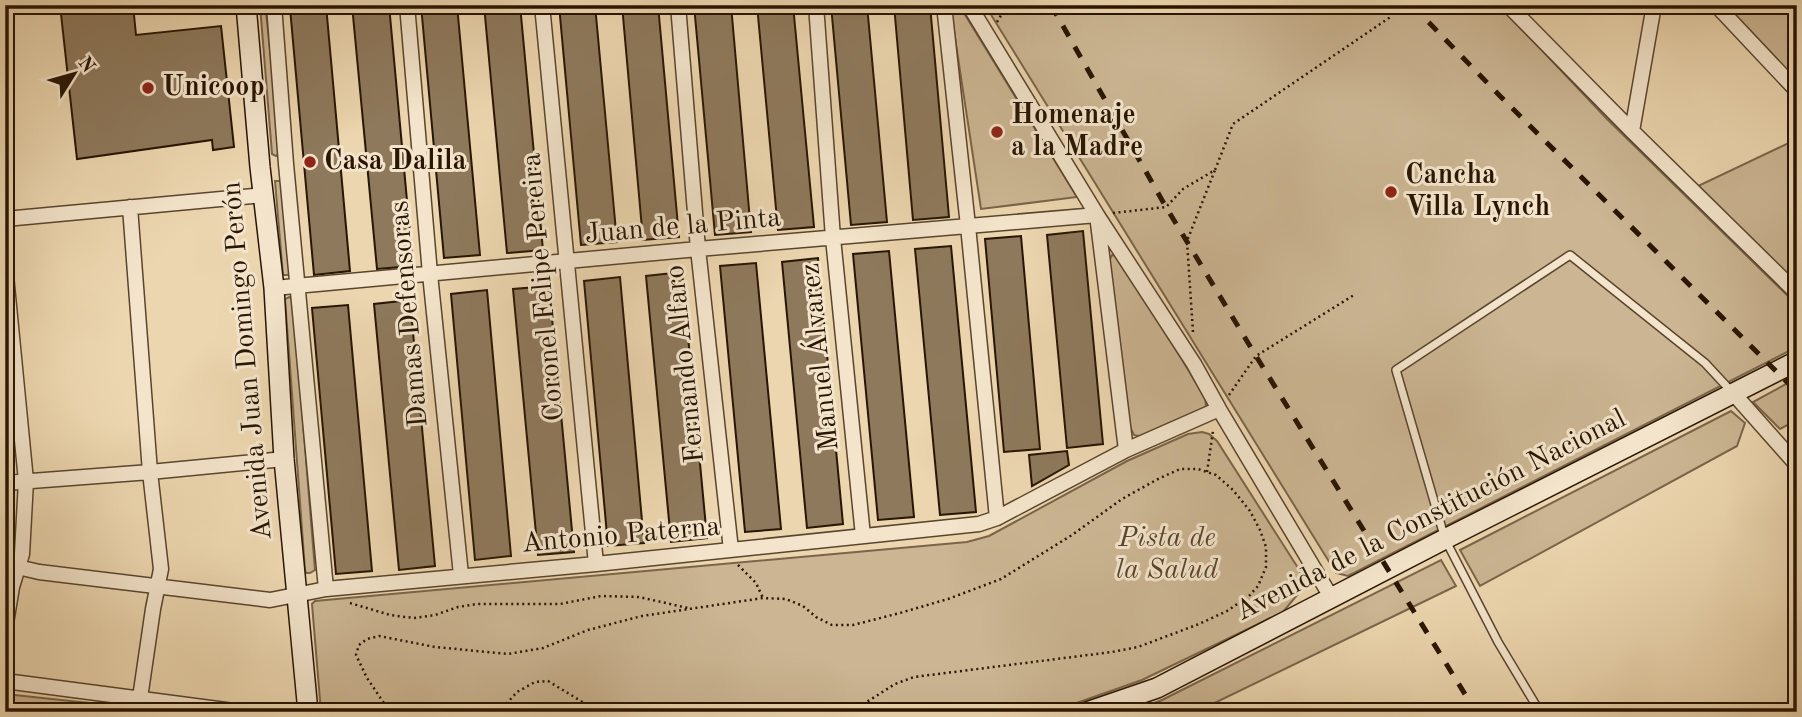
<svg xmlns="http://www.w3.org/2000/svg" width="1802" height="717" viewBox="0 0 1802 717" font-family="'Old Standard TT',serif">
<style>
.green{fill:#cbb592;stroke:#7a654a;stroke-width:2}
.building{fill:#8e795c;stroke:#281502;stroke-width:2}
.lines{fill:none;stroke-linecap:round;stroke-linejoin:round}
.lane-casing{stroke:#59452d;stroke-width:10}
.street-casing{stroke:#59452d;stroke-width:17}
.secondary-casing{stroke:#281502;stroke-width:22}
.path{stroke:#281502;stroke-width:2.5;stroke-dasharray:2 3.5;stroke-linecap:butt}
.lane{stroke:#f3e4cb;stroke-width:7}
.street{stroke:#f3e4cb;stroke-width:14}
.secondary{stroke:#f3e4cb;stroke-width:19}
.rail{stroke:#281502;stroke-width:5;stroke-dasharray:12 12;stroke-linecap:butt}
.poi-dot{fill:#8f2418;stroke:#f3e4cb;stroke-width:2.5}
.labels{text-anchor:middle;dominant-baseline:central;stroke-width:6;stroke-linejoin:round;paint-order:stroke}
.poi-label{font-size:28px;font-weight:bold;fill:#281502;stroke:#f3e4cb;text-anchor:start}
.street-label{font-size:28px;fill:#281502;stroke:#f3e4cb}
.park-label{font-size:28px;font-style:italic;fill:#59452d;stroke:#f3e4cb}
</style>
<rect width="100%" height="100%" fill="#ecd6af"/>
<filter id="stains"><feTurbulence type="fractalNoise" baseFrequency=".00286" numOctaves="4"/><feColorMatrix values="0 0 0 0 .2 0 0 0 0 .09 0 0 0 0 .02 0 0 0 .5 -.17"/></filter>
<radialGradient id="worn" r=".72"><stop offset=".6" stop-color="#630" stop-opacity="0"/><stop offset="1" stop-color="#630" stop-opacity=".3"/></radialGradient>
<path class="green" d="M260,5H263L266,12L281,152L276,156L272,154Z
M950,5H959L1077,197L981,209Z
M985,5H1499L1607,119L1797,305V346L1793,349L1348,576L1336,573Z
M1723,5H1797V83Z
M1797,139V283L1698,186Z
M275,181H283L291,275H283Z
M1112,255L1118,256L1122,259L1205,398L1206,405L1204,411L1143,437L1134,435L1129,425L1109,261Z
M289,297L293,299L315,570L310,573H306L305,570L285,299Z
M1797,378V420L1780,429L1753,402Z
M1731,411L1745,423L1737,446L1480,586L1460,550Z
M1202,432L1209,434L1217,441L1300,571L1301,583L1298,594L1283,612L1142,680L1051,712H321L312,604L315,601L967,542L989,536L1127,461L1188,434Z
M1441,560L1456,586L1196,712H1131L1162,700Z
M5,694L108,705L151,712H5Z"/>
<path class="building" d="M60,5H133L136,35L221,26L234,147L213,150L212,140L77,159Z
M326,5L350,271L314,275L290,8Z
M352,5H389L413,266L377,269Z
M421,5H457L480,255L444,258Z
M484,5H520L543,250L507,253Z
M559,5H595L617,242L581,245Z
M622,5H658L679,237L643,240Z
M694,5H731L751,232L715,235Z
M757,5H793L814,227L778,230Z
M831,5H867L887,222L851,225Z
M894,5H912V7L930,5L949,217L913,220Z
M1083,231L1103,444L1067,448L1047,235Z
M1021,236L1040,449L1004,452L985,239Z
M951,246L976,512L940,515L915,249Z
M889,251L914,517L878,520L853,254Z
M818,258L843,524L807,528L782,262Z
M756,263L781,529L745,532L720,266Z
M682,272L707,538L671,542L646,276Z
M620,277L644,543L608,546L584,281Z
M549,286L574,552L538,555L513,289Z
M487,290L511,556L475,560L451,294Z
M410,300L435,566L399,570L374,304Z
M348,305L372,571L336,574L312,308Z
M1067,451L1069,465L1032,486L1029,455Z"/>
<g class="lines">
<defs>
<path id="lane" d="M1540,712L1498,642L1445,539L1396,370L1570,255L1705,363L1731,391"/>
<path id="street" d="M274,5L286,164L326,589
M407,5L430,274L461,575
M542,5L596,564
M678,5L698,249L731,550
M816,5L833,238L863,536
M944,5L968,226L997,518
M969,5L1097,215L1194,364L1219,409L1331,597
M1508,5L1632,131L1797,293
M1716,5L1797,91
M1632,131L1654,5
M130,207L150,472L161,569L153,609L140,698
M5,219L264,195
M5,265L26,481L22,554L12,587L5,629
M274,288L698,249L1097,215L1126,450
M1734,394L1797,465
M5,483L150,472L284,459
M5,564L39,572L270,600L326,589L596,564L979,524L997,518L1126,450L1219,409
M5,681L241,712"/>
<path id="secondary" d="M246,5L260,167L274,288L284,459L308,712
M1087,712L1157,688L1445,539L1797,361"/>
</defs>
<use href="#lane" class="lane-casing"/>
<use href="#street" class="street-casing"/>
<use href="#secondary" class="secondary-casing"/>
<path class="path" d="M997,22L1007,5
M1113,213L1166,207L1183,189L1215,170L1233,124L1389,18L1396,5
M1193,332L1187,241L1215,170
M1229,395L1256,356L1354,295
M1207,472L1213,431
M738,565L756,583L763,598
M350,603L390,615L414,618L435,615L458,607L477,604H560L601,596L639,597L688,608
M390,712L367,678L356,655L359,645L367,639L379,636L435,647L508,654L543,648L588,630L642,616L763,598L786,599L803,606L816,617L832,625H853L900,613L948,599L1001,579L1072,535L1122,499L1158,479L1180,469H1198L1216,475L1233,490L1250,511L1260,530L1266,547V567L1258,586L1249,596L1227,611L1199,624L1138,647L1112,652L914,677L895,684L851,712
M499,712L517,692L535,682L548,681L599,712"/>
<use href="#lane" class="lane"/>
<use href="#street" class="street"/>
<use href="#secondary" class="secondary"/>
<path class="rail" d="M1051,5L1166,207L1256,356L1476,712
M1412,5L1500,96L1797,392"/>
</g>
<g class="poi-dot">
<circle cx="148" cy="88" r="7"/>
<circle cx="997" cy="132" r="7"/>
<circle cx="310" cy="162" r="7"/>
<circle cx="1391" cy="192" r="7"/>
</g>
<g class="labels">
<g class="poi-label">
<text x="162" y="88">Unicoop</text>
<text x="1011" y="116">Homenaje<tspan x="1011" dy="32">a la Madre</tspan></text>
<text x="324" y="162">Casa Dalila</text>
<text x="1405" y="176">Cancha<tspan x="1405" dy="32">Villa Lynch</tspan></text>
</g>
<g class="street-label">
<text transform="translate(683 227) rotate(-5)">Juan de la Pinta</text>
<text transform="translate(544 287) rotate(-95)">Coronel Felipe Pereira</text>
<text transform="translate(410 314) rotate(-95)">Damas Defensoras</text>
<text transform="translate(821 357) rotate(-96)">Manuel Álvarez</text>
<text transform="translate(248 361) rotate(-95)">Avenida Juan Domingo Perón</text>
<text transform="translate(686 364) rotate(-96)">Fernando Alfaro</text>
<text transform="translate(1431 516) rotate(-27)">Avenida de la Constitución Nacional</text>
<text transform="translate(621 536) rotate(-5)">Antonio Paterna</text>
</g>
<g class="park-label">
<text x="1167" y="539">Pista de<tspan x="1167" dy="32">la Salud</tspan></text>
</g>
</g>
<rect width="1802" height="717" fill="none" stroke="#ecd6af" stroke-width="28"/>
<rect x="7" y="7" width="1788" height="703" fill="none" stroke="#281502" stroke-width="3.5"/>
<rect x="14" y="14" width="1774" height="689" fill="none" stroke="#281502" stroke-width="2"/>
<g transform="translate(74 74) rotate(53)" stroke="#f3e4cb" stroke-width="5" paint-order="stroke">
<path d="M0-5L12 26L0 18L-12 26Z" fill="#281502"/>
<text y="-10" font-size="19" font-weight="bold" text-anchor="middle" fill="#281502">N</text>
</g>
<rect width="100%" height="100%" filter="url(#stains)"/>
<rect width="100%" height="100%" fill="url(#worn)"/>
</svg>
